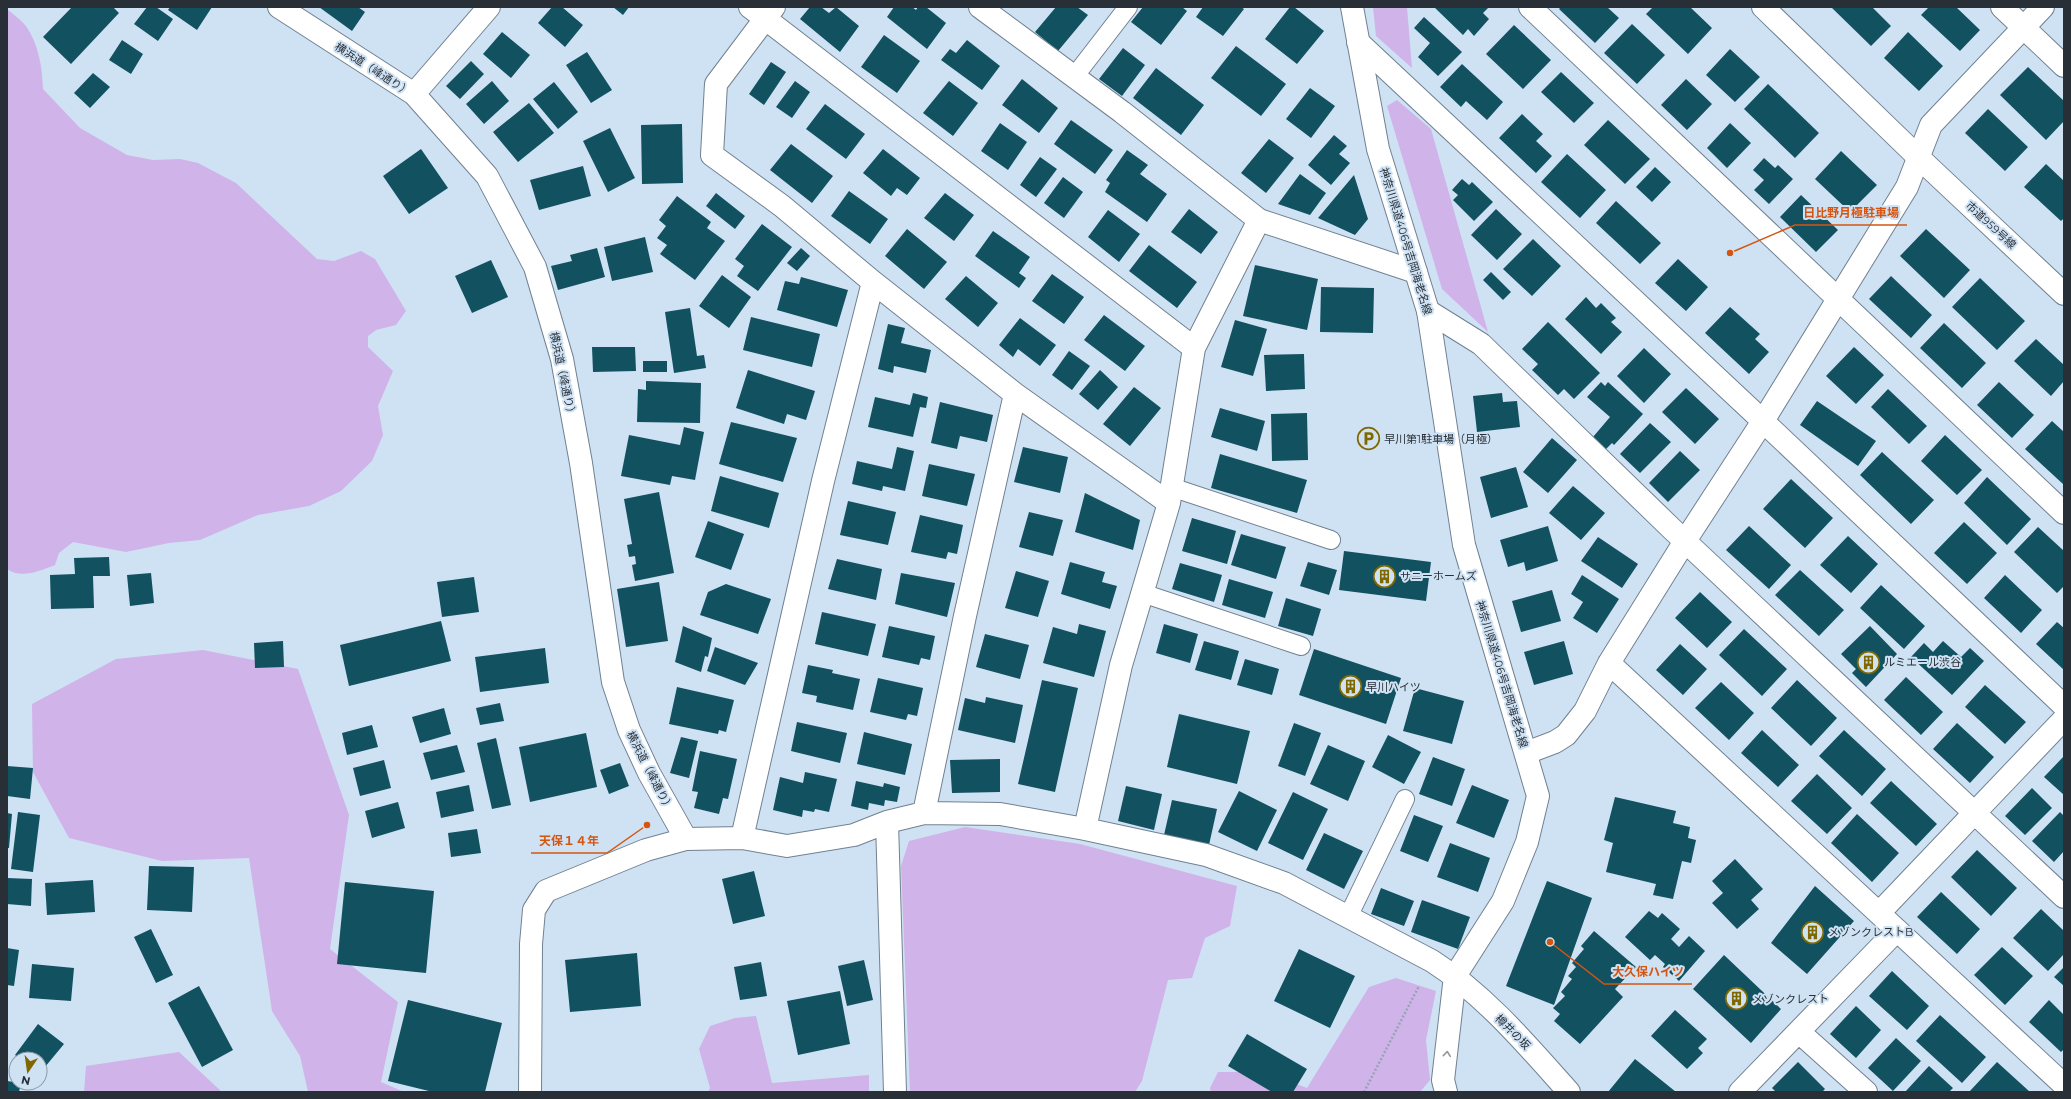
<svg xmlns="http://www.w3.org/2000/svg" width="2071" height="1099" viewBox="0 0 2071 1099" font-family="Montserrat,'Noto Sans JP',sans-serif">
<style>
.green{fill:#d0b3e9}
.building{fill:#115160}
.lines{fill:none;stroke-linecap:round;stroke-linejoin:round}
.lane-casing{stroke:#708191;stroke-width:20}
.street-casing{stroke:#708191;stroke-width:24}
.secondary-casing{stroke:#708191;stroke-width:24}
.path{stroke:#95a4b2;stroke-width:2.5;stroke-dasharray:2 2;stroke-linecap:butt}
.lane{stroke:#fff;stroke-width:18}
.street{stroke:#fff;stroke-width:22}
.secondary{stroke:#fff;stroke-width:22}
.oneway{stroke:#94979a}
.labels{text-anchor:middle;dominant-baseline:central;stroke-width:4;stroke-linejoin:round;paint-order:stroke}
.street-label{font-size:11px;fill:#282f36;stroke:#cfe2f4}
.poi-label{font-size:11px;fill:#282f36;stroke:#cfe2f4;text-anchor:start}
.leader{fill:none;stroke:#d55510;stroke-width:1.5}
.callout-dot{fill:#d55510;stroke:#cfe2f4;stroke-width:1.5}
.callout-label{font-size:12px;text-anchor:middle;font-weight:bold;fill:#d55510;stroke:#cfe2f4;stroke-width:4;stroke-linejoin:round;paint-order:stroke}
</style>
<rect width="100%" height="100%" fill="#cfe2f4"/>
<path class="green" d="M1373,7H1407L1412,68L1376,36Z
M7,9C13,14 21,20 26,26C39,45 42,67 43,89L80,128L127,155L153,160L180,159L198,163L236,183L317,259L334,261L361,251L375,259L406,311L396,325L376,330L368,336V347L393,371L378,406L383,435L372,461L341,491L309,506L258,515L200,540L169,543L126,552L73,542L59,553L55,565C40,571 21,579 7,569Z
M1397,100L1431,129L1488,332L1442,289L1387,106Z
M203,650L298,669L349,815L330,949L398,1002L381,1082L404,1092H308L300,1056L272,1011L249,858L162,861L69,838L33,772L32,704L116,659Z
M965,827L1080,844L1237,886L1230,926L1205,938L1192,978L1168,980L1142,1081L1135,1092H910L901,866L909,841Z
M1396,978L1436,991L1426,1040L1430,1080L1420,1092H1211L1210,1088L1218,1072H1265L1307,1088L1369,987Z
M756,1016L772,1083L869,1075V1092H708L710,1088L699,1049L710,1026L735,1018Z
M179,1052L222,1092H84L86,1066Z"/>
<path class="building" d="M72,7H113L119,13L71,64L43,37Z
M147,7H156L173,19L158,41L134,24Z
M170,7H212L197,30L168,10Z
M319,7H358L365,12L352,31Z
M552,7H562L583,25L565,47L538,23Z
M613,7H629L623,15Z
M810,7H821L829,13L836,7L859,26L840,52L800,19Z
M894,7H912L916,10L918,7H926L946,23L927,49L887,17Z
M1056,7H1077L1088,15L1058,51L1035,32Z
M1143,7H1182L1187,11L1161,45L1131,22Z
M1203,7H1241L1244,9L1223,36L1196,17Z
M1290,7H1294L1324,31L1297,64L1265,39Z
M1434,7H1489L1483,13L1489,19L1474,36L1468,29L1463,35Z
M1561,7H1607L1619,18L1595,43L1559,9Z
M1653,7H1690L1712,28L1688,54L1646,14Z
M1831,7H1872L1891,26L1871,46Z
M1929,7H1956L1980,30L1960,51L1921,15Z
M1424,17L1462,52L1438,76L1418,57L1430,43L1414,28Z
M1632,24L1665,55L1637,84L1604,53Z
M1514,25L1551,60L1523,89L1486,54Z
M502,32L530,55L511,78L483,54Z
M1908,32L1943,66L1919,91L1884,58Z
M884,35L920,61L897,93L861,67Z
M122,40L143,54L131,74L109,60Z
M967,40L1000,66L982,90L941,60L950,49L956,53Z
M1236,46L1286,84L1261,116L1211,78Z
M1123,48L1145,65L1122,96L1099,79Z
M1730,49L1760,77L1735,102L1706,75Z
M587,52L612,90L591,103L566,65Z
M471,61L484,74L460,99L446,86Z
M771,62L786,72L764,105L749,94Z
M1462,64L1503,102L1487,120L1466,101L1461,107L1440,87Z
M2028,67L2064,101V121L2046,140L2000,95Z
M1156,68L1204,105L1181,135L1133,98Z
M1561,72L1594,103L1574,123L1541,92Z
M93,73L110,87L90,108L74,93Z
M1022,79L1058,108L1039,133L1002,105Z
M1686,79L1712,104L1687,130L1661,105Z
M492,81L509,101L484,124L466,104Z
M795,81L810,92L792,118L776,107Z
M949,81L978,103L953,136L923,113Z
M554,82L578,112L558,129L533,99Z
M1768,84L1819,133L1795,158L1744,109Z
M1310,88L1335,106L1311,138L1286,119Z
M529,103L554,133L518,162L493,132Z
M825,104L865,134L846,159L806,129Z
M1988,109L2028,147L2005,171L1965,133Z
M1522,114L1543,134L1536,141L1552,156L1536,173L1499,138Z
M1071,120L1113,150L1095,174L1054,144Z
M1608,120L1650,159L1625,184L1584,145Z
M1000,123L1027,142L1008,170L981,151Z
M1730,123L1751,143L1727,168L1707,148Z
M682,124L683,183L642,184L641,125Z
M610,128L635,178L608,192L583,141Z
M1334,135L1347,146L1339,154L1350,163L1331,185L1308,165Z
M1269,139L1294,158L1266,193L1241,173Z
M791,144L833,176L812,203L770,170Z
M421,149L448,188L409,214L383,176Z
M883,149L920,178L907,195L897,188L891,196L863,173Z
M1127,150L1148,165L1140,174L1167,194L1147,222L1105,192L1110,183L1106,180Z
M1841,151L1877,185L1850,212L1815,179Z
M1567,154L1606,190L1580,218L1541,182Z
M1040,157L1057,169L1036,197L1020,185Z
M1764,158L1775,168L1778,165L1793,179L1769,204L1754,190L1764,180L1753,170Z
M2046,164L2064,181V218L2061,221L2024,187Z
M583,166L591,196L539,210L530,180Z
M1655,167L1671,182L1652,202L1636,187Z
M1300,174L1326,193L1310,215L1278,204Z
M1354,175L1368,219L1355,235L1318,218Z
M1063,177L1083,192L1064,218L1044,203Z
M1462,179L1469,185L1472,182L1493,202L1474,221L1453,200L1458,195L1452,190Z
M849,191L888,219L870,244L831,216Z
M716,193L745,216L735,229L706,206Z
M945,193L974,215L954,241L924,218Z
M1801,195L1838,230L1816,252L1780,217Z
M677,196L711,222L707,228L725,241L695,280L660,254L667,245L657,238L666,226L659,220Z
M1616,201L1661,243L1640,264L1596,223Z
M1189,209L1218,232L1201,254L1171,232Z
M1496,209L1522,234L1497,260L1471,235Z
M1108,210L1140,234L1119,262L1088,237Z
M762,224L792,247L758,291L737,276L744,266L735,259Z
M907,229L947,262L924,289L885,256Z
M1926,229L1970,270L1944,298L1900,256Z
M993,231L1030,257L1019,273L1026,278L1019,288L975,256Z
M645,237L653,272L612,281L604,247Z
M1533,239L1561,266L1532,296L1503,269Z
M1149,245L1197,282L1177,308L1129,271Z
M597,248L605,277L558,290L551,266L572,261L570,255Z
M801,248L810,256L797,271L787,263Z
M1678,259L1708,287L1686,311L1655,283Z
M491,260L508,297L472,313L455,276Z
M1255,265L1318,279L1307,330L1243,316Z
M1491,272L1511,292L1503,300L1483,280Z
M1052,274L1084,297L1064,324L1032,301Z
M722,275L751,297L729,328L699,306Z
M966,276L998,303L978,327L945,299Z
M1891,276L1932,315L1911,338L1869,299Z
M801,277L848,290L837,327L777,310L785,281L799,284Z
M1980,278L2025,321L1997,350L1952,307Z
M1321,287L1374,288L1373,333L1320,332Z
M1586,297L1596,308L1601,303L1616,318L1611,322L1622,332L1601,354L1565,319Z
M1730,307L1760,334L1755,339L1769,352L1749,374L1705,333Z
M690,308L697,356L704,355L706,368L674,373L665,312Z
M1104,315L1145,346L1125,371L1084,340Z
M751,317L820,334L812,367L743,350Z
M1020,318L1056,345L1040,366L1018,349L1013,357L999,345Z
M1235,320L1267,329L1253,376L1221,367Z
M1548,322L1600,373L1574,399L1564,389L1558,395L1532,370L1538,364L1522,349Z
M1944,323L1986,363L1962,388L1920,348Z
M888,324L905,328L901,343L931,350L926,373L894,366L893,373L878,369Z
M2036,339L2064,365V381L2051,396L2014,361Z
M592,347H635L636,371L593,372Z
M1854,347L1884,375L1856,404L1826,376Z
M1644,348L1671,374L1644,403L1617,376Z
M1069,351L1090,366L1072,390L1052,375Z
M1304,354L1305,389L1266,391L1264,355Z
M643,361H667V372H643Z
M748,370L815,391L806,420L787,414L784,424L736,408Z
M1100,370L1118,387L1098,410L1079,394Z
M646,381L701,383L700,423L637,422L638,389L646,390Z
M1601,382L1605,386L1608,382L1643,414L1614,445L1612,443L1606,449L1593,437L1610,417L1587,397Z
M1999,382L2034,415L2012,438L1977,405Z
M1134,387L1161,408L1130,446L1103,424Z
M1686,388L1719,419L1695,444L1662,412Z
M1888,389L1927,426L1909,444L1871,407Z
M913,393L928,397L926,408L920,407L913,437L868,427L875,397L910,405Z
M1502,393L1503,402L1517,401L1520,427L1477,432L1473,396Z
M1817,401L1876,441L1858,466L1800,425Z
M940,402L993,415L987,442L960,436L957,449L931,443Z
M1220,408L1265,421L1257,451L1211,437Z
M1307,413L1308,460L1272,461L1271,414Z
M2052,421L2064,432L2063,484L2025,449Z
M731,422L797,438L783,482L719,464Z
M1650,423L1671,442L1640,473L1620,454Z
M684,427L704,432L695,480L672,476L670,485L621,476L629,435L680,445Z
M1945,435L1982,470L1957,495L1921,461Z
M1552,438L1577,460L1548,493L1523,472Z
M897,447L914,451L905,491L883,486L882,491L852,484L857,461L892,469Z
M1023,447L1068,457L1060,493L1014,482Z
M1680,451L1700,470L1668,502L1649,483Z
M1882,452L1934,500L1911,524L1860,475Z
M1220,454L1307,480L1297,513L1211,488Z
M929,464L975,474L967,506L922,496Z
M1516,467L1528,507L1491,518L1480,477Z
M720,476L779,493L769,528L711,511Z
M1987,477L2031,519L2007,545L1964,503Z
M1791,479L1833,518L1805,548L1763,509Z
M1573,486L1605,513L1581,540L1549,513Z
M659,492L674,573L635,581L632,565L636,564L635,556L629,557L627,545L632,544L624,499Z
M1085,493L1140,520L1133,550L1075,532Z
M848,501L896,512L888,545L840,535Z
M1029,512L1063,520L1053,556L1019,547Z
M920,515L963,525L957,554L948,552L946,559L911,552Z
M1192,518L1236,531L1227,564L1182,551Z
M708,521L744,534L731,570L695,557Z
M1964,522L1997,553L1967,584L1934,553Z
M1548,526L1558,561L1526,571L1524,562L1508,567L1500,540Z
M1749,526L1791,565L1769,589L1726,550Z
M2038,527L2064,551V586L2057,593L2014,552Z
M1241,534L1286,547L1276,579L1231,565Z
M1848,536L1878,564L1851,593L1820,565Z
M1598,537L1638,564L1622,588L1581,561Z
M1344,551L1431,562L1426,601L1339,590Z
M109,557L110,576H93L94,608L51,609L50,575L75,574L74,558Z
M837,559L882,569L876,600L828,589Z
M1070,562L1105,572L1102,582L1117,586L1110,609L1061,594Z
M1308,562L1337,570L1329,595L1300,586Z
M1180,563L1222,575L1214,602L1172,589Z
M1800,570L1844,610L1819,636L1775,595Z
M1016,571L1049,581L1038,617L1005,608Z
M151,573L154,603L130,606L127,575Z
M901,573L955,583L947,617L895,604Z
M1582,575L1619,599L1597,633L1573,618L1583,602L1571,594Z
M2005,575L2042,610L2021,633L1984,598Z
M474,577L479,612L442,617L437,582Z
M1229,579L1273,592L1265,618L1222,605Z
M659,582L668,641L626,647L617,589Z
M726,584L771,599L758,634L700,615L708,592Z
M1881,585L1925,626L1904,649L1860,608Z
M1552,590L1561,621L1521,632L1512,601Z
M1700,592L1732,622L1707,648L1675,618Z
M1286,598L1321,609L1313,636L1278,626Z
M822,612L876,624L868,656L815,644Z
M441,621L451,661L349,686L340,645Z
M2057,622L2064,628V670L2036,644Z
M1079,624L1106,631L1094,677L1043,663L1053,627L1077,634Z
M1164,624L1198,634L1190,663L1156,653Z
M683,626L712,638L708,657L705,656L701,672L675,662Z
M889,626L935,636L930,660L921,658L919,665L882,657Z
M1870,626L1897,654L1866,687L1852,673L1856,669L1841,654Z
M1744,629L1787,669L1762,696L1719,655Z
M985,634L1029,645L1020,679L976,667Z
M283,641L284,667L255,668L254,643Z
M1204,641L1239,651L1231,680L1195,670Z
M1564,641L1573,674L1534,685L1524,652Z
M1943,641L1961,657L1970,648L1984,661L1952,695L1911,657L1924,643L1933,652Z
M1680,644L1707,669L1683,695L1656,670Z
M715,647L758,663L745,685L707,671Z
M545,648L549,683L480,692L475,657Z
M1314,649L1401,678L1386,724L1299,695Z
M1245,659L1279,669L1272,695L1237,685Z
M808,665L833,670L832,673L860,679L853,710L816,702L817,696L802,693Z
M1906,677L1943,712L1921,735L1884,700Z
M878,678L923,688L917,716L908,714L906,720L870,712Z
M1042,680L1078,688L1055,792L1018,784Z
M1797,680L1837,718L1811,746L1771,708Z
M1721,682L1754,713L1729,740L1695,708Z
M1985,685L2026,722L2005,744L1965,707Z
M677,687L734,700L726,732L719,730L718,734L669,724Z
M1415,688L1464,701L1452,744L1403,731Z
M986,697L1023,705L1015,743L958,730L965,698L985,703Z
M500,703L504,721L480,725L476,708Z
M444,708L451,734L420,743L412,717Z
M1179,714L1250,731L1237,784L1167,767Z
M797,722L847,733L840,763L791,751Z
M1294,723L1321,733L1305,776L1278,766Z
M1957,723L1994,757L1970,783L1933,749Z
M372,725L378,747L347,755L342,733Z
M1762,730L1799,765L1778,787L1741,753Z
M1844,730L1886,769L1862,796L1819,756Z
M864,732L912,744L905,775L857,764Z
M586,733L597,787L530,802L519,747Z
M1388,735L1421,752L1404,784L1372,767Z
M681,737L698,741L689,778L670,773Z
M496,738L511,805L492,809L477,743Z
M457,745L465,772L431,780L423,753Z
M1328,745L1365,761L1348,801L1310,784Z
M700,751L737,759L728,799L723,798L719,814L694,808L698,792L692,791Z
M2064,756V795L2044,777Z
M1433,757L1465,769L1452,806L1419,794Z
M1000,759V792L952,793L950,760Z
M384,760L391,788L360,796L353,768Z
M620,763L629,786L609,794L600,770Z
M7,766L33,768L30,799L7,796Z
M805,772L837,779L829,812L815,809L814,812L803,810L802,817L773,810L780,777L803,783Z
M1817,774L1852,808L1827,834L1791,801Z
M856,781L883,787L884,783L900,787L897,802L885,800L884,806L869,803L868,810L851,806Z
M1891,781L1937,824L1916,846L1870,803Z
M469,785L474,811L441,818L436,792Z
M1472,785L1509,800L1494,838L1456,823Z
M1126,786L1162,794L1154,830L1118,821Z
M2032,788L2052,808L2025,835L2005,816Z
M1239,791L1277,810L1257,851L1218,832Z
M1293,792L1328,809L1303,860L1268,843Z
M1615,797L1676,811L1673,823L1690,827L1688,838L1696,840L1691,863L1682,861L1673,899L1653,895L1656,884L1606,872L1613,843L1604,840Z
M1172,800L1217,809L1209,845L1164,835Z
M398,802L405,828L372,838L365,811Z
M18,812L40,815L33,872L11,869Z
M2060,812L2064,816V851L2054,862L2032,841Z
M7,813L12,814L9,848H7Z
M1857,814L1899,853L1872,882L1831,843Z
M1414,815L1443,826L1428,862L1400,851Z
M477,829L481,853L451,857L448,833Z
M1324,833L1363,851L1344,889L1306,870Z
M1450,843L1490,858L1478,892L1437,877Z
M1977,850L2017,888L1991,916L1951,877Z
M1735,859L1763,889L1751,900L1759,909L1737,929L1712,903L1723,893L1712,881Z
M149,866L194,867L192,912L147,910Z
M754,871L765,916L733,924L722,879Z
M7,878L32,879L31,906L7,904Z
M93,880L95,912L47,915L45,883Z
M1547,881L1592,898L1554,1005L1506,986Z
M345,882L434,891L426,973L337,964Z
M1815,886L1854,921L1807,974L1771,943Z
M1381,888L1414,901L1404,926L1371,914Z
M1941,892L1980,929L1957,954L1917,917Z
M1422,900L1470,917L1458,949L1411,932Z
M2041,909L2064,931V954L2048,971L2013,938Z
M1649,911L1658,918L1662,913L1680,929L1671,939L1679,947L1689,936L1705,951L1679,981L1663,967L1665,964L1655,955L1650,960L1625,937Z
M151,929L173,975L156,983L134,937Z
M1594,931L1636,967L1615,989L1623,997L1580,1044L1554,1021L1560,1014L1553,1008L1565,996L1561,992L1572,979L1568,976L1576,967L1572,963L1584,949L1581,946Z
M2002,947L2033,976L2005,1005L1974,975Z
M7,948L19,950L14,986L7,985Z
M1299,949L1355,976L1330,1028L1274,1001Z
M637,953L641,1006L570,1012L565,960Z
M1724,955L1781,1009L1751,1043L1693,989Z
M864,960L873,1000L847,1006L838,966Z
M761,962L767,996L740,1000L734,967Z
M32,964L74,968L71,1001L29,998Z
M2064,967V986L2054,977Z
M1892,971L1929,1006L1907,1030L1869,996Z
M199,986L233,1050L202,1067L168,1003Z
M840,991L850,1044L798,1055L787,1001Z
M408,1000L502,1023L485,1092H433L388,1081Z
M2049,1000L2064,1015V1049L2061,1052L2029,1022Z
M1856,1006L1881,1030L1856,1058L1830,1034Z
M1675,1010L1707,1039L1698,1048L1703,1053L1687,1069L1651,1036Z
M1940,1015L1986,1057L1962,1083L1916,1041Z
M38,1024L64,1044L40,1073V1059H20L15,1055Z
M1247,1034L1307,1069L1293,1092H1272L1228,1066Z
M1896,1038L1921,1061L1893,1091L1868,1068Z
M1635,1059L1676,1092H1608Z
M1798,1062L1825,1089L1822,1092H1776L1772,1088Z
M1997,1062L2030,1092H1969Z
M1929,1066L1953,1088L1949,1092H1905Z
M7,1081L21,1083L19,1092H7Z"/>
<g class="lines">
<defs>
<path id="lane" d="M1074,77L1128,7
M1171,487L1331,540
M1142,593L1301,646
M1348,917L1405,799"/>
<path id="street" d="M279,7L414,94L487,176L535,267L562,359L581,463L613,682L629,730L649,773L686,839
M750,7L1194,348
M774,7L716,84L712,155L782,206L873,282L1015,394L1169,503
M980,7L1122,112L1259,220L1416,272
M1530,7L2064,513
M2002,7L2064,66
M1358,42L1749,408L2064,706
M414,94L489,7
M1428,311L1481,344L1673,530L2064,897
M1609,663L2064,1085
M1526,753L1555,742L1566,735L1585,711L1609,663L1685,541L1763,421L1907,187L1931,125L2043,7
M924,813L965,616L1015,394
M887,822L895,1092
M1085,829L1121,665L1169,503L1194,348L1259,220
M742,838L823,481L873,282
M1879,913L2064,719
M1799,1032L1866,1092
M530,1092L531,944L534,910L546,891L646,850L686,839L742,838L787,846L854,835L887,822L924,813L1000,814L1085,829L1206,855L1284,883L1432,961C1485,995 1527,1045 1569,1092
M1446,1092L1443,1080L1455,976
M1740,1092L1897,930"/>
<path id="secondary" d="M1352,7L1378,149L1428,311L1464,545L1538,796L1527,842L1503,901L1455,976
M1763,7L1917,156L2064,294"/>
</defs>
<use href="#lane" class="lane-casing"/>
<use href="#street" class="street-casing"/>
<use href="#secondary" class="secondary-casing"/>
<path class="path" d="M1364,1092L1419,986"/>
<use href="#lane" class="lane"/>
<use href="#street" class="street"/>
<use href="#secondary" class="secondary"/>
</g>
<defs><path id="oneway-chevron" d="M-2-3.5L2.5 0L-2 3.5" fill="none" stroke-width="1.6" stroke-linecap="round" stroke-linejoin="round"/></defs>
<use class="oneway" href="#oneway-chevron" transform="translate(1447 1054) rotate(-84)"/>
<defs>
<symbol id="parking-ring" viewBox="-11 -11 22 22"><circle r="9.5" fill="#cfe2f4" stroke="#806800" stroke-width="1.5"/><path d="M-3.5-5.5H1a3.5 3.5 0 0 1 0 7H-1V5.5H-3.5ZM-1-3.4V-.6H.8a1.4 1.4 0 0 0 0-2.8Z" fill="#806800"/></symbol>
<symbol id="building-ring" viewBox="-11 -11 22 22"><circle r="9.5" fill="#cfe2f4" stroke="#806800" stroke-width="1.5"/><path d="M-4-6H4V6H1V3H-1V6H-4ZM-2.5-4.3h1.7v1.8h-1.7ZM.8-4.3h1.7v1.8H.8ZM-2.5-1h1.7V.8h-1.7ZM.8-1h1.7V.8H.8Z" fill="#806800"/></symbol>
</defs>
<g fill-rule="evenodd">
<use href="#parking-ring" x="1356" y="426" width="25" height="25"/>
<use href="#building-ring" x="1372" y="564" width="25" height="25"/>
<use href="#building-ring" x="1856" y="650" width="25" height="25"/>
<use href="#building-ring" x="1338" y="674" width="25" height="25"/>
<use href="#building-ring" x="1800" y="920" width="25" height="25"/>
<use href="#building-ring" x="1724" y="986" width="25" height="25"/>
</g>
<g class="labels">
<g class="street-label">
<text transform="translate(373 69) rotate(33)">横浜道（峰通り）</text>
<text transform="translate(1991 225) rotate(43)">市道959号線</text>
<text transform="translate(1406 241) rotate(73)">神奈川県道406号吉岡海老名線</text>
<text transform="translate(563 375) rotate(78)">横浜道（峰通り）</text>
<text transform="translate(1502 674) rotate(73)">神奈川県道406号吉岡海老名線</text>
<text transform="translate(650 771) rotate(63)">横浜道（峰通り）</text>
<text transform="translate(1513 1032) rotate(45)">樽井の坂</text>
</g>
<g class="poi-label">
<text x="1384" y="439">早川第1駐車場（月極）</text>
<text x="1400" y="576">サニーホームズ</text>
<text x="1884" y="662">ルミエール渋谷</text>
<text x="1366" y="687">早川ハイツ</text>
<text x="1828" y="932">メゾンクレストB</text>
<text x="1752" y="999">メゾンクレスト</text>
</g>
</g>
<path class="leader" d="M1730 253L1795 225H1907M647 825L607 853H531M1550 942L1604 984H1692"/>
<g class="callout-dot">
<circle cx="1730" cy="253" r="4"/>
<circle cx="647" cy="825" r="4"/>
<circle cx="1550" cy="942" r="4"/>
</g>
<g class="callout-label">
<text x="1851" y="217">日比野月極駐車場</text>
<text x="569" y="845">天保１４年</text>
<text x="1648" y="976">大久保ハイツ</text>
</g>
<rect width="2071" height="1099" fill="none" stroke="#282f36" stroke-width="16"/>
<g transform="translate(28 1071) rotate(193)"><circle r="19" fill="#cfe2f4" stroke="#8c9aa8"/>
<path d="M0-3L7 15L0 10L-7 15Z" fill="#806800"/>
<text y="-6" font-size="11" font-weight="bold" text-anchor="middle" fill="#282f36">N</text>
</g>
</svg>
